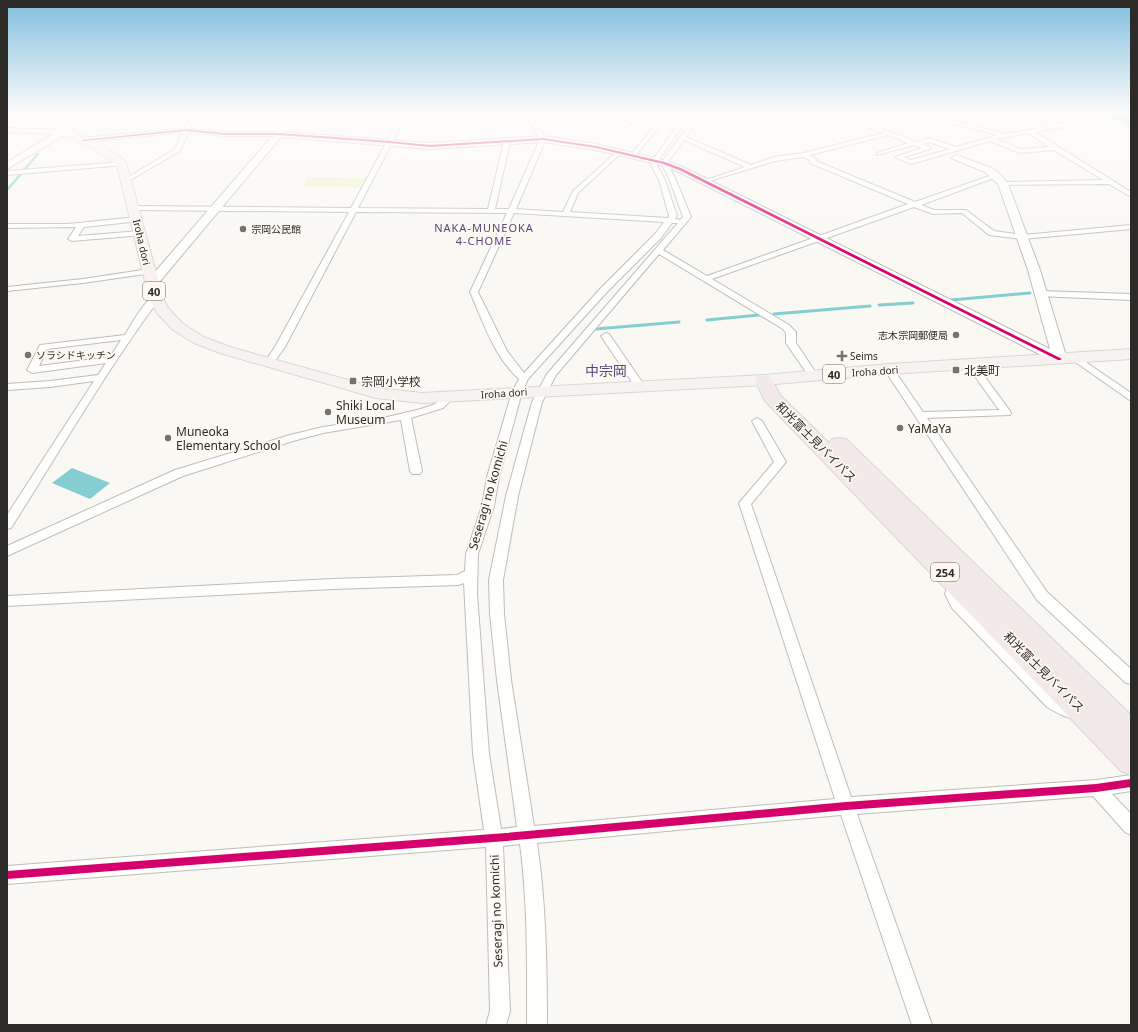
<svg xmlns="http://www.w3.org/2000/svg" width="1138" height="1032" viewBox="0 0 1138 1032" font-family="'Noto Sans','Noto Sans JP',sans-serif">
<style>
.green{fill:#eef1cf}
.water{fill:#84cdd0}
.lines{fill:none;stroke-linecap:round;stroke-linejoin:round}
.stream-far1{stroke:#84cdd0;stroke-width:2.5}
.stream{stroke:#84cdd0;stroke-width:3}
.street-casing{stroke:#bfbdba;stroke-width:2}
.secondary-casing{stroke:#bfbdba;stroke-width:2}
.primary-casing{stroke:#d7d6d4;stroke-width:2}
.highway-casing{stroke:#d7d6d4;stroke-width:2}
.street{fill:#fefefd;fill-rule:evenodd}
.secondary{fill:#fefefd;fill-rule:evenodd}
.primary{fill:#f7f2f0;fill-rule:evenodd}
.highway{fill:#f2eae9;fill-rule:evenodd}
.cycleway-casing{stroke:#fdf9f0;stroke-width:2}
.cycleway{fill:#d6006c;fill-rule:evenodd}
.poi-dot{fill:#74736e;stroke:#fdf9f0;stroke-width:1.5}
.labels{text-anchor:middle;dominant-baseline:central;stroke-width:3.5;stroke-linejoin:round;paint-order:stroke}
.far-poi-label{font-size:10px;fill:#2c2b27;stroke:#fdf9f0;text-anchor:start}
.far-street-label{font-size:10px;fill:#2c2b27;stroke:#fdf9f0}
.far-neighbourhood-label{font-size:11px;letter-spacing:1px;fill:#564582;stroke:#fdf9f0}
.shield{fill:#fdf9f0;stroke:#6b6963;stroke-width:1}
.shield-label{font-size:11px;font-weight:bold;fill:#2c2b27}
.poi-label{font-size:12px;fill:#2c2b27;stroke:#fdf9f0;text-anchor:start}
.street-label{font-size:12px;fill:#2c2b27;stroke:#fdf9f0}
.quarter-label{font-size:14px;fill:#564582;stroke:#fdf9f0}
</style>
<rect width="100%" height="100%" fill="#faf8f3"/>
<path class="green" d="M308,177L367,178L361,187H302Z"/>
<path class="water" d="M1096,112H1130L1131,127L1101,114Z
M72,468L110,483L90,499L52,483Z"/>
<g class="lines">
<path class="stream-far1" d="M7,190L38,154"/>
<path class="stream" d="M951,300L1030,293
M879,305L913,303
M774,314L870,306
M707,320L759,315
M596,329L679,322"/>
<defs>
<path id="street" d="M193,112H199L190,129L225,132H279L282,134L279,136H225L189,132L180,151L127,182L124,180L125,179L175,149L183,132L83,142L80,140L83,138L185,128Z
M403,112H408L358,208L488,209L504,142L507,140L510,142L495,209H509L540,139L527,119L469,121L466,119L469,117L525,115L524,112H529L533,117L562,112H578L534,120L546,139L516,209L563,212L573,191L619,150L622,152L621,153L578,193L570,212L668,218L669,216L659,180L651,165L652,161L687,112H692L658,161L657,165L665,180L677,216L675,219L680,220L683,217L669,178L661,163L699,112H704L686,137L751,165L774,157L804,153L883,133L830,112H838L917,142L929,138L956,147L998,135L909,112H920L1006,134L1055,125L1019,112H1028L1064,125V127L1035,132L1131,192V197L1109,184L1001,185V183L1003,182L1103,180L1054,150L1020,153L990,141L911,164L895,157L922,148L914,145L877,155V153L908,143L888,135L810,155L816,159V161L915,202L995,174H999V176L921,205L934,210H966L994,231L1023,235L1131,225V229L1023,239L989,235L962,213L933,214L914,207L712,279L789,325L796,332V343L818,376L813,379L810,378L786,343V333L783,329L659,254L556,375L542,402L518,496L503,580L504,614L511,680L534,826L835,799L739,503L774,462L752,421L757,418L762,421L786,462L751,504L851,797L1096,780L1131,775V791L1112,794L1131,814V835L1125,832L1093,796L857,814L932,1025H912L841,815L537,843C546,903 547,964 547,1025H527C527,964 528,905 520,844L503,846L510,1011L506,1025H486L490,1011L486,847L7,884V866L484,830L473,754L464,583L458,585L333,589L7,606V596L333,579L457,575L465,571L466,554L482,506L487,477L512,392L519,379C494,357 483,321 470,292L507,213L356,212L285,347L272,365L269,366L264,363L275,347L349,212L134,210L131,208L134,206L351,208ZM1028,133L1049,147L1021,149L996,139ZM684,140L745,167L703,181V183L775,161L803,157L810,160V163L908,204L707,276L663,250L691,217L675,178L667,163ZM929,142L950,149L911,160L904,157L930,149V147L923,144ZM514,213L664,222L655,234L601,288L524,373L507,351L478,292ZM672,223H678L547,374L532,402L506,496L489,580L490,614L497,680L517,827L501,829L489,754L477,594L478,554L494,506L499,477L522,392L528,379L607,292L661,238Z
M641,112H646L642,119L659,121L666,112H671L664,121L668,122V124H662L633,158L630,156L656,124L632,121L624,128L621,126L627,120L612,117L615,115L637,118Z
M731,112H741L713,121L710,119Z
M795,112H802L790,119L785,118Z
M992,112H1002L1032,122L1029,124Z
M7,128L63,130L66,132L63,134L7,132Z
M122,162L125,164L124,165L7,175V171Z
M137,217L141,219L140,221L84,227L78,236L140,231L144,233L143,235L72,241L68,239L76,227L7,228V224H68Z
M149,269L153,271L152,273L83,283L7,291V287L83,279Z
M1041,291L1131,294V300L1038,296V292Z
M156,295L160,298C106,371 60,451 11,528L7,529V515L94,381L50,387L7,390V384L50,381L98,375L106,363L32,373L27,370L40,345L125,335C131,325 145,299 156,295ZM121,340L110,357L39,366L47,349Z
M606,333L609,334L644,385L642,387H636L634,385L601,336Z
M1074,354L1131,393V401L1071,359V355Z
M971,361L974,362L1010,411L1011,413L1010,415L927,418L1047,592L1131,669V684L1126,683L1037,600L884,369L889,366L892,367L923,412L999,410L966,364Z
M448,395L453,398L443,408L411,418L422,471L420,474H412L410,471L401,420L323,433L293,441L183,476L7,556V546L175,470L290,435L323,427L383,418L421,409L435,404Z
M955,577L960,578L962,582L959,594L962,600L1057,697L1079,707L1082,712L1079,717C1068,721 1056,712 1047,707L952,608L945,594L950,578Z"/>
<path id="secondary" d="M83,112H93L66,134L7,169V162L60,130Z
M293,112H302L286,132L430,143L543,136L596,144L667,161L683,167L1050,349L1028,270L998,184L985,172L951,158L956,155L992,168L1002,176L1008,184L1040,270L1067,359L1065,362H1055L677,171L661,165L596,150L543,142L430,149L281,137L156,286H148L146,283L148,280Z"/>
<path id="primary" d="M15,112H28C57,125 104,140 126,162L163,298L168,308L183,324L204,337L230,347L377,388L422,393L764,375L889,364L1131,349V359L889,374L764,385L422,403L376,398L220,353L194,343L173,330L157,313L149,298L117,165L92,148Z"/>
<path id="highway" d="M764,375L770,376L780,395L829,443L832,439L839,438L846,439L1131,715V775L1121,771L765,401L755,380L758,376Z"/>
</defs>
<use href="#street" class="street-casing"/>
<use href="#secondary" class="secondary-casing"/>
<use href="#primary" class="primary-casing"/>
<use href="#highway" class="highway-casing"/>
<use href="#street" class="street"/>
<use href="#secondary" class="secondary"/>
<use href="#primary" class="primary"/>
<use href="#highway" class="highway"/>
<defs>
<path id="cycleway" d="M186,129L225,133H279L390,141L430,145L543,138L596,146L665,162L681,168L1062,359L1060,360H1058L679,170L663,164L596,148L543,140L430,147L390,143L279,135H225L186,131L83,141L82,140Z
M1131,779V787L1096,792L846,810L506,841L7,879V871L506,833L846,802L1096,784Z"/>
</defs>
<use href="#cycleway" class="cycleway-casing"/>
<use href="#cycleway" class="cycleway"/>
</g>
<linearGradient id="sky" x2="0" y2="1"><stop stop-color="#80bede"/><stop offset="0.44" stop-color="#fdfcfa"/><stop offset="1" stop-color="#fdfcfa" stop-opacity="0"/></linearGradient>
<rect width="1138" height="257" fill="url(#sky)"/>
<g class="poi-dot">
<circle cx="243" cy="229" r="4"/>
<circle cx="956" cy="335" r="4"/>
<circle cx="28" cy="355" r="4"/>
<path d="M840 350h4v4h4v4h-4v4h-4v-4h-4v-4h4z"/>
<rect x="952" y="366" width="8" height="8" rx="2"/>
<rect x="349" y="377" width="8" height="8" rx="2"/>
<circle cx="328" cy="412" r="4"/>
<circle cx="900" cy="428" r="4"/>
<circle cx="168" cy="438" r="4"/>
</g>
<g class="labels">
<g class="far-poi-label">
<text x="251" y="229">宗岡公民館</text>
<text x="948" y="335" text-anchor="end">志木宗岡郵便局</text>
<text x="36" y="355">ソラシドキッチン</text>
<text x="850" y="356">Seims</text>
</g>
<g class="far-street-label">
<text transform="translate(142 242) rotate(77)">Iroha dori</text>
<text transform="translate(875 371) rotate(-4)">Iroha dori</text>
<text transform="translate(504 393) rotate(-4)">Iroha dori</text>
</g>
<g class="far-neighbourhood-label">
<text x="484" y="227">NAKA-MUNEOKA<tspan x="484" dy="13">4-CHOME</tspan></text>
</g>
<g class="shield">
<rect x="143" y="282" width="22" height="18" rx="3"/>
<rect x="823" y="365" width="22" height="18" rx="3"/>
<rect x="931" y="563" width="28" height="18" rx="3"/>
</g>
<g class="shield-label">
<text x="154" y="291">40</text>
<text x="834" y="374">40</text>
<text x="945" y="572">254</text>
</g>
<g class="poi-label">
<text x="964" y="370">北美町</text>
<text x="361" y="381">宗岡小学校</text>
<text x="336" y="405">Shiki Local<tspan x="336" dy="14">Museum</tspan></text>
<text x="908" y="428">YaMaYa</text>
<text x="176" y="431">Muneoka<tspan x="176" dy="14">Elementary School</tspan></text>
</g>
<g class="street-label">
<text transform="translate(816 442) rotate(45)">和光富士見バイパス</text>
<text transform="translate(488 495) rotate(-74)">Seseragi no komichi</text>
<text transform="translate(1044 672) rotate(45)">和光富士見バイパス</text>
<text transform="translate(496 911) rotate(-92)">Seseragi no komichi</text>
</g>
<g class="quarter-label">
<text x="606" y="370">中宗岡</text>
</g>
</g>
<rect width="1138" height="1032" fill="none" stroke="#2c2b27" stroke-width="16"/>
</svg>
